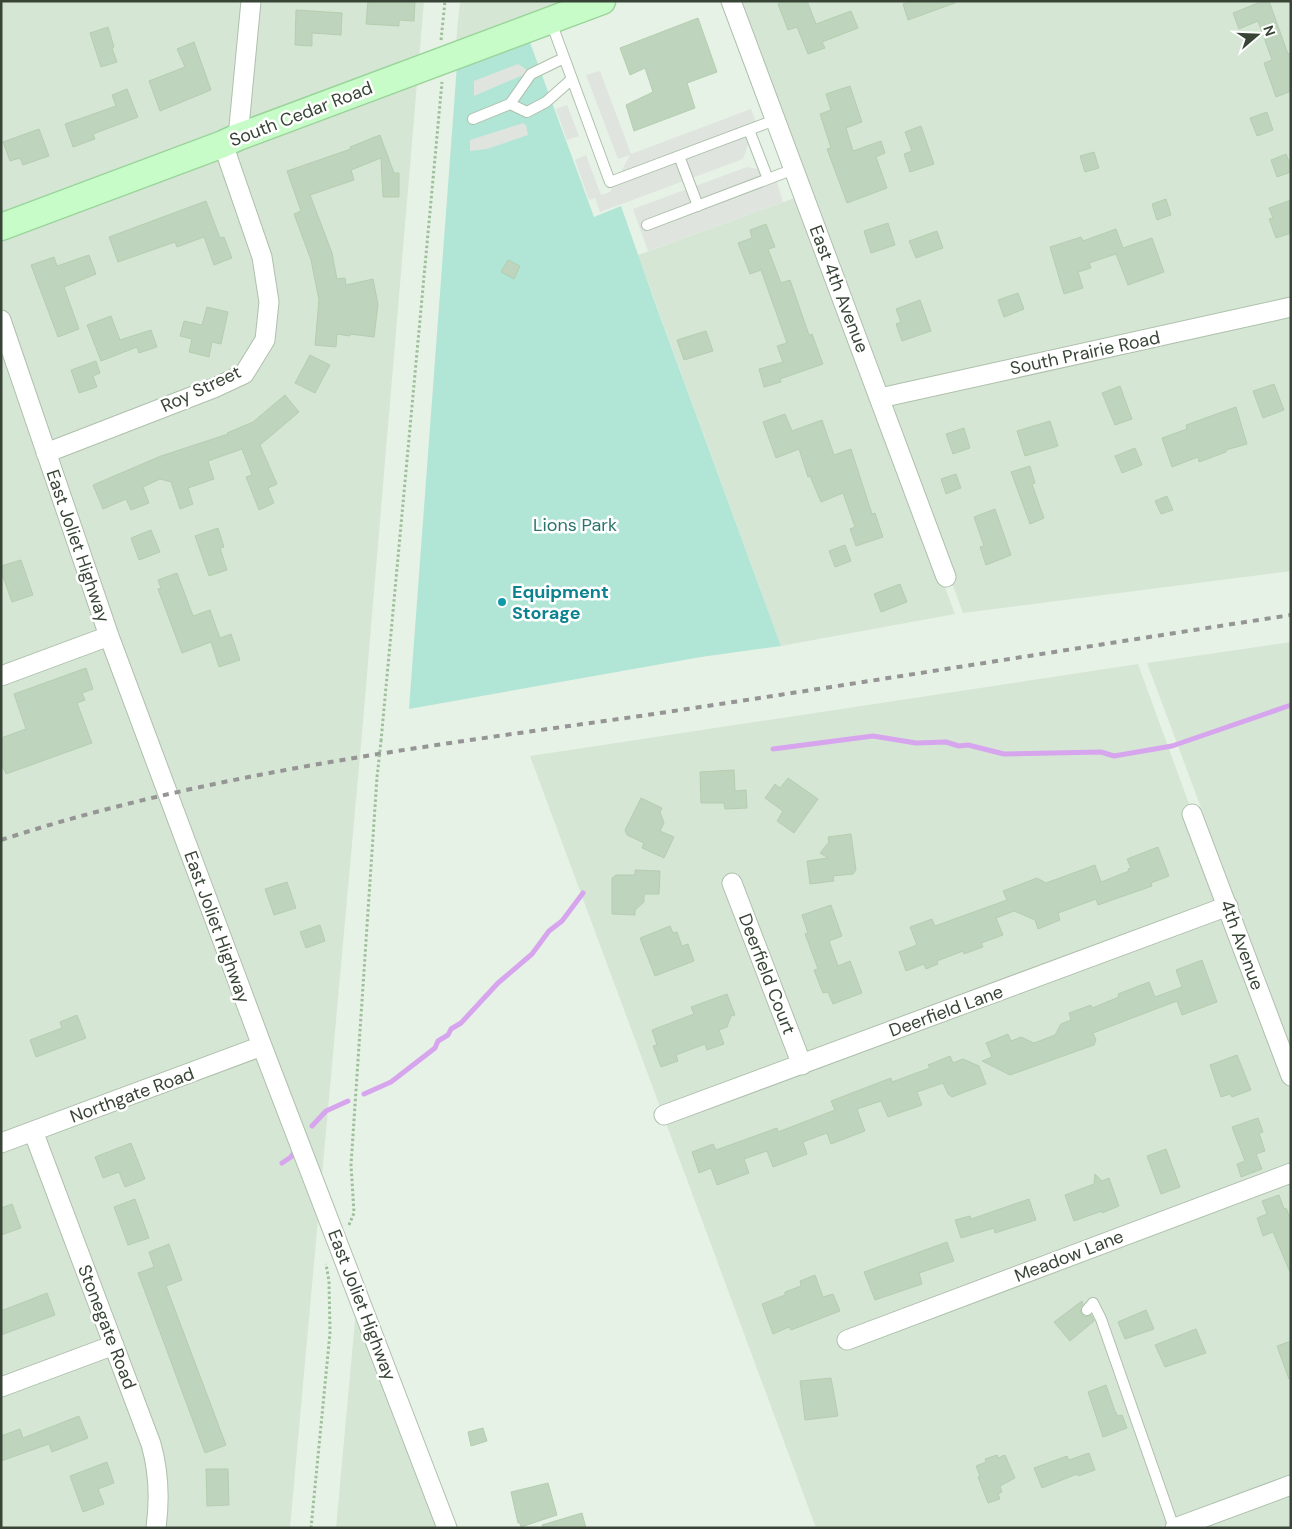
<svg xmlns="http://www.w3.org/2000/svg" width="1292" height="1529" viewBox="0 0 1292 1529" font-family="'DM Sans',sans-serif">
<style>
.residential{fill:#d6e6d5}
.green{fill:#b1e5d6}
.parking{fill:#dfe4de}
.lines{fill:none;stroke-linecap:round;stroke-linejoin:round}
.stream{stroke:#d6a5ed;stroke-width:5}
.building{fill:#bfd4bc;stroke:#b4ceb0}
.lane-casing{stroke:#aec0ac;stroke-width:12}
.street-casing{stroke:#aec0ac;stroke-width:21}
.secondary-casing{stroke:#9ad49b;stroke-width:29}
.path{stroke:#9ebf9b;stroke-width:3;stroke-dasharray:2.5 2.5;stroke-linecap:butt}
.lane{stroke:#fff;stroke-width:10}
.street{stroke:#fff;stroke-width:19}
.secondary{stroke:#c7fcc8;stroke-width:26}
.rail{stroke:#959595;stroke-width:4;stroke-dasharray:6 6;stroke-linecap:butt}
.path-bridge{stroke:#9ebf9b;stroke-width:3;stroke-dasharray:2.5 2.5;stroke-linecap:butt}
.culture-dot{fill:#0f9aa8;stroke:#fff;stroke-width:2}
.labels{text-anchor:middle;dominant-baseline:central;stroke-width:5;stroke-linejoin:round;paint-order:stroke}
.street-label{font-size:18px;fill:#384536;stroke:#fff}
.park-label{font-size:18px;fill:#2c746c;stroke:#fff}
.culture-label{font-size:18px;font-weight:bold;fill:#0d838f;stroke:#fff;text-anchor:start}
</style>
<rect width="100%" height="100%" fill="#e7f2e6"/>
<path class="residential" d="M1,1H424L362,734L290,1528H1Z
M460,1H589L455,52Z
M735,1H1291V571L963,613Z
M800,196L955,614L781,646L638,255Z
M1291,642V1049L1147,663Z
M1138,664L1291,1083V1479L1157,1528H816L530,756Z
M357,1298L443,1528H336Z
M1291,1491V1528H1188Z"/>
<path class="green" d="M528,37L594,217L621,206L654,300L781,646L701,657L409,709L457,65Z"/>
<path class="parking" d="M518,64L530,72L474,96V81Z
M600,71L631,154L751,109L756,122L743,159L600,212L595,198L589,200L575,160L586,155L601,195L610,192L630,155L618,159L586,75Z
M567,105L579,136L567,140L556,109Z
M523,123L526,125L528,135L487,149L470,151V140Z
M747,167L774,172L783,202L648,251L633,209Z"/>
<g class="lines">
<path class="stream" d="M773,749L873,736L916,743L946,742L959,746L968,745L1004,754L1101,752L1114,756L1172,746L1291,705
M364,1094L391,1082L435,1048L438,1041L448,1035L451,1029L461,1023L498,983L532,954L549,931L562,921L583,893
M312,1126L326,1111L348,1101
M282,1163L291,1157L293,1154"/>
</g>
<path class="building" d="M368,1H415L414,21L399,20V26L366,24Z
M785,1H807L816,24L851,11L858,28L822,42L825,48L808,54L797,27L788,30L778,4Z
M911,1H955V3L908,20L903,4Z
M1263,1H1269L1288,54L1291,53V91L1276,97L1264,63L1272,60L1258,21L1239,29L1233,13Z
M296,10L342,13L341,35L312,33V46L295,45Z
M698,18L717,72L687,83L695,108L634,131L626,105L653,92L645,68L630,75L620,48Z
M108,27L114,47L112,48L117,62L101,67L90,33Z
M194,42L211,90L160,111L149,81L185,67L177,49Z
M850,86L862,122L846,128L853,151L881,141L885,153L876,157L887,188L847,203L827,149L831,148L820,114L831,110L826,94Z
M127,89L138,117L93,134L95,139L73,147L65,124L116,106L112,95Z
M1267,112L1273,130L1257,136L1250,118Z
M921,126L934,164L910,172L904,154L912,151L905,132Z
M39,129L49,156L23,165L20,158L10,161L3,142Z
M380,135L394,173H399V197H383L381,158L351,170L354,180L310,195L332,253L337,279L345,278L346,285L373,279L378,304L374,337L350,334V336L337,334L336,347L315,345L319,300L311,260L294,214L301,211L287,171L351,149L350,147Z
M1094,152L1099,168L1085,172L1080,156Z
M1286,154L1291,166V172L1277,177L1271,160Z
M1166,199L1171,215L1157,220L1152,204Z
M1291,200V233L1276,238L1269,219L1273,218L1269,208Z
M206,201L220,238L224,237L232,258L214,265L204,237L177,247L175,242L118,262L109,237Z
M888,223L895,245L871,253L864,231Z
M766,224L775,247L768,249L781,283L790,280L809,335L812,334L823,364L780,379L781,382L764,387L759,369L783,362L777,346L787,343L761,270L750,274L738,243L752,238L750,230Z
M1116,229L1123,248L1152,238L1164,272L1128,285L1116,254L1089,263L1091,268L1078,272L1083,288L1064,294L1050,247L1081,237L1083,241Z
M937,231L943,248L916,258L909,241Z
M89,255L96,274L64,287L79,329L58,337L31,265L54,257L57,266Z
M508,260L520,266L514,279L501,272Z
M1018,293L1024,309L1004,317L998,300Z
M920,300L931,331L902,341L896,324L901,322L896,309Z
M207,307L228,312L221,344L212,342L209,357L189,352L192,339L180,336L184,321L202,325Z
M111,316L120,340L151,330L157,347L139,353L137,347L101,361L87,325Z
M706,331L713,351L684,360L677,340Z
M310,355L330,365L315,393L295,383Z
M96,361L100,373L93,376L97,387L79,393L71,370Z
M1274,384L1284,410L1263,418L1253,391Z
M1120,386L1132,419L1115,425L1102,393Z
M285,395L299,412L260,445L277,484L268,488L274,503L259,510L246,477L252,475L242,449L208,461L214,479L188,488L193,504L180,509L171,482L160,479L143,487L149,503L131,510L126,499L103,509L93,485L161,456L228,434L227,433L253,422Z
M1236,407L1247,444L1226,450V452L1199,462L1198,457L1172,467L1162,438L1187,429L1186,425Z
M785,414L792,431L822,420L834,455L851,449L872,514L875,513L883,537L856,546L850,529L855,527L843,493L821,502L810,476L808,477L799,449L776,458L763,422Z
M1050,421L1058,446L1025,456L1017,431Z
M964,428L970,448L953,454L946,434Z
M1135,448L1142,465L1122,473L1115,456Z
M1030,466L1035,483L1032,484L1044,518L1030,524L1011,472Z
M956,474L961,488L946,494L941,479Z
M1167,496L1173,510L1161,514L1155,501Z
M995,509L1011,555L986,565L980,547L984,546L974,517Z
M218,528L224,547L220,548L227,570L209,576L195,536Z
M151,530L160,552L139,560L131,538Z
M845,545L851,561L835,567L829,551Z
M21,560L33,595L12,602L1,571V566Z
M177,573L193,616L210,610L220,638L231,634L240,660L219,667L211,642L182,653L158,589L161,588L158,580Z
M900,584L907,602L881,612L874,594Z
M86,668L93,689L82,693L85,700L77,703L92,743L6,774L1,763V738L26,729L14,694Z
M734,770L735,791L746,790L747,808L725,809L724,803H701L700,772Z
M788,778L818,799L794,833L777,821L783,811L765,798L775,784L780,788Z
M641,798L662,808L660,812L664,823L660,831L674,837L664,858L642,848L644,843L627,835L625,830Z
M851,834L856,870L853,874L833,876L834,881L810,884L807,861L828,858L820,853L829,842L828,837Z
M1158,847L1169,876L1151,883L1152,886L1098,905L1096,899L1058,913L1060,920L1038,929L1035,920L1014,911L996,918L1003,935L981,943L983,947L964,954L963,951L937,961L938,964L926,969L924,964L906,971L899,952L917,945L910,927L932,919L935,926L1007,900L1003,891L1037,878L1046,883L1095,865L1101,882L1129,871L1128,869L1131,868L1127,859Z
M635,870L660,871L659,894H644V902L635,910V915L612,914V878L616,875H635Z
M287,882L296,908L274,915L265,889Z
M831,905L842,936L829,941L838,966L850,961L862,993L833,1004L828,992L823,993L814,970L818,969L805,934L808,933L802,915Z
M320,925L325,941L306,948L300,932Z
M670,926L673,933L677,932L682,946L688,944L694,961L655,976L640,938Z
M1202,960L1217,1002L1182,1015L1177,1001L1093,1033L1096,1040L1094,1045L1010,1075L982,1061L992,1057L986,1043L1008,1034L1011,1041L1021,1037L1034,1043L1055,1035L1061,1024L1071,1020L1069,1013L1091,1005L1092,1008L1119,997L1118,994L1149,982L1155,997L1182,987L1176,970Z
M727,994L735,1015L731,1016L727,1027L719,1030L724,1044L707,1050L705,1044L676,1055L678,1061L661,1067L653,1046L657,1045L652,1030L694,1014L691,1007Z
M77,1015L86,1038L36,1057L30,1040L62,1028L60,1022Z
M1237,1055L1251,1090L1232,1097L1230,1094L1221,1097L1210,1065Z
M950,1056L953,1063L963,1059L979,1066L986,1084L952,1097L948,1094L943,1083L917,1092L922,1105L888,1117L881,1101L857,1109L865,1131L831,1144L827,1133L803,1142L807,1154L773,1167L767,1151L744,1159L749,1173L717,1185L711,1168L699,1173L692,1152L713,1144L716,1150L777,1128L778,1132L835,1110L831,1101L891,1078L892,1082L930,1068L928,1065Z
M1258,1118L1263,1132L1259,1133L1265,1151L1256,1154L1262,1169L1241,1177L1237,1164L1245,1161L1232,1127Z
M131,1143L145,1179L125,1187L119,1172L103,1178L95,1157Z
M1166,1149L1180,1187L1161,1194L1147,1156Z
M1095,1174L1102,1181L1109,1178L1119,1206L1102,1213V1211L1074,1221L1065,1195L1094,1184Z
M1279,1195L1284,1209L1286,1208L1291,1220L1290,1272L1273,1232L1263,1236L1257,1218L1267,1214L1262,1201Z
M135,1199L149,1238L128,1245L114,1207Z
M1029,1199L1036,1220L995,1233L994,1228L961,1238L955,1220L970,1216L971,1219Z
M12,1204L21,1228L1,1235V1208Z
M947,1242L954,1261L919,1273L922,1284L875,1300L864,1272Z
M169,1244L182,1280L166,1286L226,1445L205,1453L138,1273L154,1267L149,1252Z
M815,1275L823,1297L833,1294L840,1311L791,1330L789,1327L773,1334L762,1304L785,1295V1292L801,1286L800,1281Z
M47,1293L55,1315L1,1335V1311Z
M1082,1301L1083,1304L1080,1308L1081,1313L1085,1317L1091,1315L1094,1321L1070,1341L1054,1322Z
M1146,1310L1154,1329L1125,1339L1118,1322Z
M1196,1329L1206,1353L1165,1367L1155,1345Z
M1291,1341V1379H1289L1277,1346Z
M831,1378L838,1416L805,1420L800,1381Z
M1106,1385L1115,1411L1118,1416L1122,1415L1127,1428L1103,1437L1088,1392Z
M79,1416L88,1438L52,1452L49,1444L1,1461V1436L20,1429L23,1438Z
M483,1428L487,1441L471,1446L468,1432Z
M1089,1453L1095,1470L1078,1476L1077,1474L1042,1488L1034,1468L1067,1456L1069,1460Z
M997,1455L998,1458L1005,1455L1015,1478L1000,1486L1002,1492L998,1494L1000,1499L988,1503L978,1477L980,1476L976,1466L986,1462L985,1459Z
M107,1462L114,1483L98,1489L104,1504L83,1512L70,1476Z
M206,1469H228L229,1505L207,1506Z
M548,1483L557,1515L521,1527L520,1523H518L511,1492Z
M582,1513L586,1528H543L542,1525Z"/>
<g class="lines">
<defs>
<path id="lane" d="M551,22L610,182L775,120
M510,104L527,112L546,102L572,79
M473,119L510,104L531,74L564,58
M749,130L768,179L794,169
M679,156L698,206
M647,225L768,179
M1087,1310L1093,1303L1101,1319L1174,1528"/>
<path id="street" d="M731,1L946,577
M238,137L251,1
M1,320L109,636L262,1046L447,1528
M880,398L1291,307
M46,453L214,388L244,374L265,340L269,302L262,257L223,144
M1,676L109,636
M1192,814L1291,1076
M732,883L802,1065
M664,1115L1228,906
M33,1131L151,1444C159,1472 160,1498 156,1528
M1,1143L262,1046
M847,1340L1291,1173
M1,1387L114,1345
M1175,1528L1291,1485"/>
<path id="secondary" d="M1,227L223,144L238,137L602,1"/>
</defs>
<use href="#lane" class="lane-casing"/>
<use href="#street" class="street-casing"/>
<use href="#secondary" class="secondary-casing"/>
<path class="path" d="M441,40L445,1
M381,741L442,82
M349,1225L354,1213L351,1165L377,777
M311,1528L330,1333L329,1281L326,1264"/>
<use href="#lane" class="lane"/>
<use href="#street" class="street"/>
<use href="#secondary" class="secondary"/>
<path class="rail" d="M1,840C210,772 430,746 647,715C862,683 1076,648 1291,615"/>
<path class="path-bridge" d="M377,777L381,741"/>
</g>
<circle class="culture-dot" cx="502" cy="602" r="5"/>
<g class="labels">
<g class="street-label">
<text transform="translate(301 114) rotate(-21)">South Cedar Road</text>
<text transform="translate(839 289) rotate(69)">East 4th Avenue</text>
<text transform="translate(1085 353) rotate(-12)">South Prairie Road</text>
<text transform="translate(201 389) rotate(-25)">Roy Street</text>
<text transform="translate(78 546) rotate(71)">East Joliet Highway</text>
<text transform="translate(217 927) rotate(70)">East Joliet Highway</text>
<text transform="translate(1242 945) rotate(70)">4th Avenue</text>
<text transform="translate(767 974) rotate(69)">Deerfield Court</text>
<text transform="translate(946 1011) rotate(-20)">Deerfield Lane</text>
<text transform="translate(132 1095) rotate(-20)">Northgate Road</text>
<text transform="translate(1069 1256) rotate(-21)">Meadow Lane</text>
<text transform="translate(362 1305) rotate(69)">East Joliet Highway</text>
<text transform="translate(107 1327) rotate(69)">Stonegate Road</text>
</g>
<g class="park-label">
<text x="575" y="525">Lions Park</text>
</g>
<g class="culture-label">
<text x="512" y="592">Equipment<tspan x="512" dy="21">Storage</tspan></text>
</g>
</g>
<rect width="1292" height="1529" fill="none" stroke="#384536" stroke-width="5"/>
<g transform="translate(1257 35) rotate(71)" stroke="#ffffff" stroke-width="4" paint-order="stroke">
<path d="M0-4L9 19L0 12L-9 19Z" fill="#384536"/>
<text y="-8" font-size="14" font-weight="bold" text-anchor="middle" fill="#384536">N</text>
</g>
</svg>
